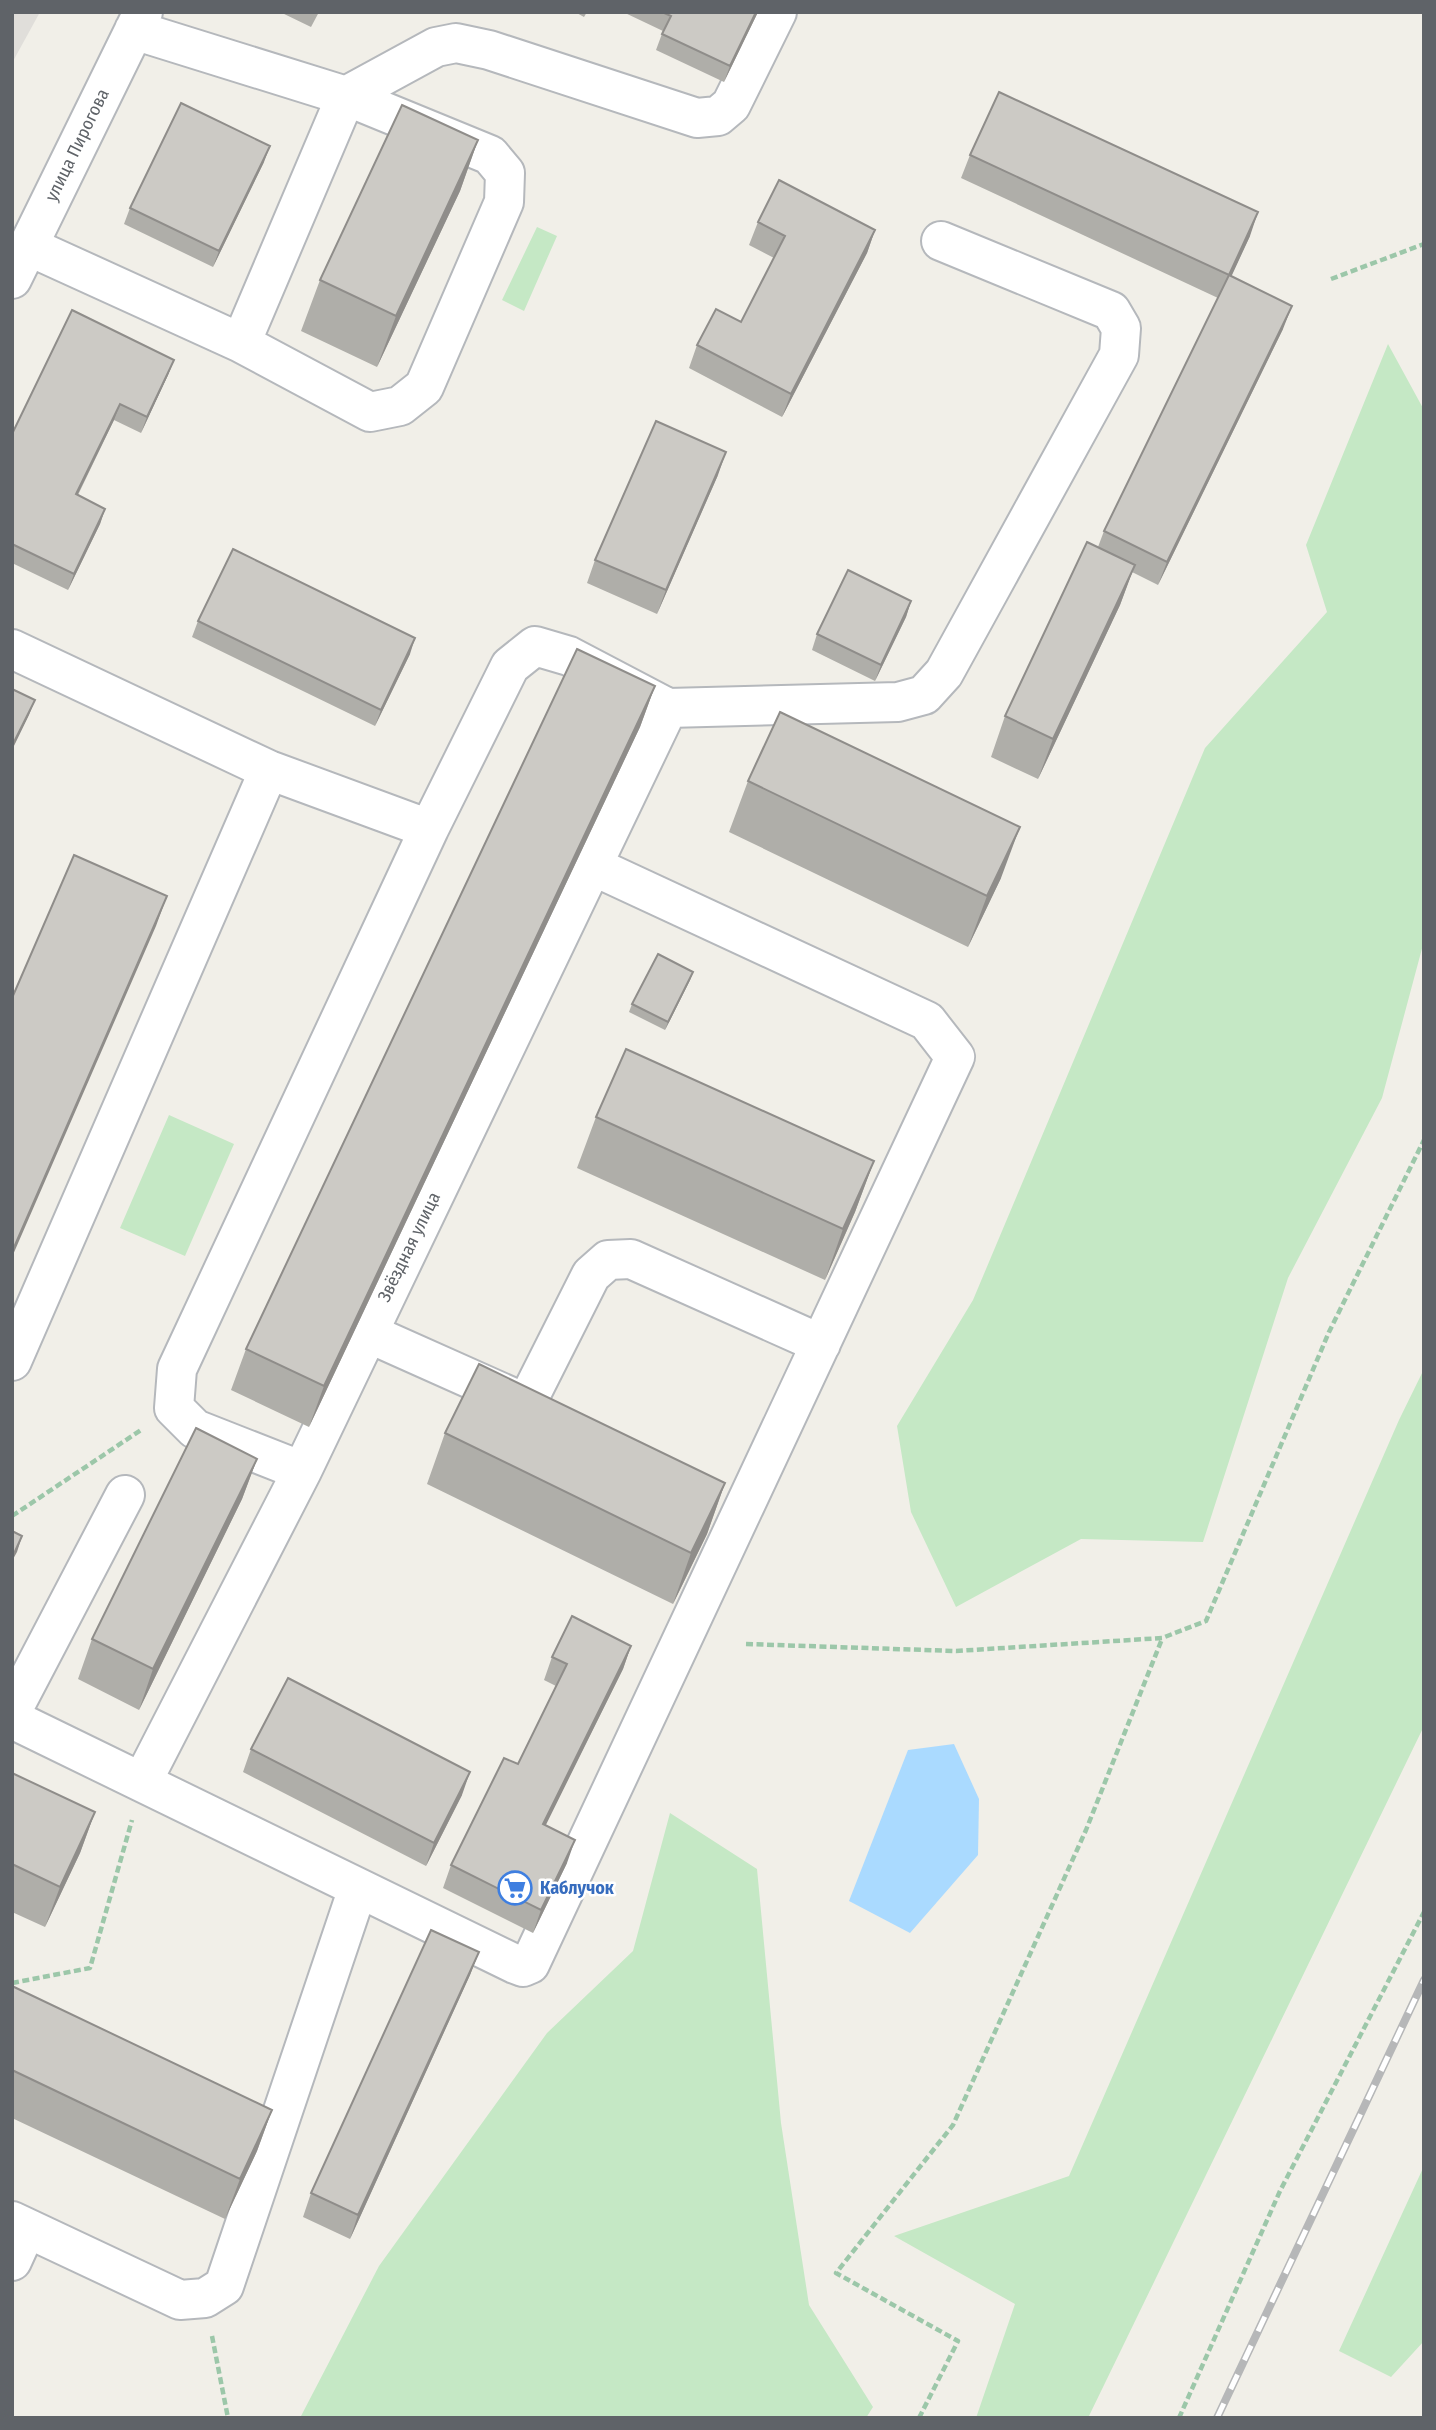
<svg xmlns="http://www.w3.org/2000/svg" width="1436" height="2430" viewBox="0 0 1436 2430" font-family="'Fira Sans Condensed',sans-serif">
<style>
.industrial{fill:#e0deda}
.green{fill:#c5e8c5}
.water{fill:#aadaff}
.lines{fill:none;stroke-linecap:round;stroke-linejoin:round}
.minor-casing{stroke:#b5b8bc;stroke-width:42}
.path{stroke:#9cc7a9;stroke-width:4.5;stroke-dasharray:7 3.5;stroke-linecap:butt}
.minor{stroke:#fff;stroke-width:38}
.rail-casing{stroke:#b6b7b8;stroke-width:8}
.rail{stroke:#fff;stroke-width:5;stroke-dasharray:16;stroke-linecap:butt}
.wall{fill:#afaea9}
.shaded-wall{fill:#8f8d8a}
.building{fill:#cccac5;stroke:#8f8d8a;stroke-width:2}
.labels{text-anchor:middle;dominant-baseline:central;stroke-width:5;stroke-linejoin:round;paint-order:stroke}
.street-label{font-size:18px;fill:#5f6368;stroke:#fff}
.shop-label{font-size:18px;font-weight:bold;fill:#366cbe;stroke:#fff;text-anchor:start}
</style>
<rect width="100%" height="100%" fill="#f1efe8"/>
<path class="industrial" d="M12,12H40L12,63Z"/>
<path class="green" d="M537,227L557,236L524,311L502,300Z
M1388,344L1424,410V941L1382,1098L1288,1278L1203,1542L1081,1539L956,1607L911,1512L897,1426L973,1300L1205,748L1327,612L1306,545Z
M169,1115L234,1144L185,1256L120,1228Z
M1424,1369V1726L1088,2418H976L1015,2304L894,2236L1069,2176L1399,1420Z
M670,1813L757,1869L781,2123L809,2305L873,2407L866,2418H300L379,2266L547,2033L633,1951Z
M1424,2166V2341L1391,2377L1339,2351Z"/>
<path class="water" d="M954,1744L979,1799L978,1855L910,1933L849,1901L908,1750Z"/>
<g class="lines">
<defs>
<path id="minor" d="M134,30L346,96L436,47L456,43L489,50L697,118L718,116L731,105L777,12
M28,246L241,343L370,412L400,406L424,387L504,202L505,173L490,155L346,96L241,343
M12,279L143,12
M12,649L269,770L429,829L177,1369L174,1408L195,1429L302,1471
M429,829L510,666L535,646L569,656L668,708L898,702L924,695L944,673L1119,355L1121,328L1111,311L941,241
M368,1333L518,1400
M12,1361L269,770
M526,1404L591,1275L608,1260L631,1259L821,1344
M12,1711L125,1495
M12,1719L515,1964L523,1967L530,1964L955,1057L927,1021L593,866
M142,1782L302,1471L668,708
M12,2221L180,2300L205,2298L224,2286L358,1888
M12,2261L27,2228"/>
</defs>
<use href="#minor" class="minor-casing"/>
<path class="path" d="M1331,279L1424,244
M12,1516L141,1430
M746,1644L956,1651L1162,1638L1206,1621L1329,1332L1424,1140
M12,1983L90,1968L132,1820
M212,2336L228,2418
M919,2418L958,2341L836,2273L953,2125L1086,1830L1162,1639
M1179,2418L1280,2191L1424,1912"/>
<use href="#minor" class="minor"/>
<defs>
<path id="rail" d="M1217,2418L1424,1980"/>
</defs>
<use href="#rail" class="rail-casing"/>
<use href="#rail" class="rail"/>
</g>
<path class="wall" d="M280,12H319L311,27Z
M575,12H587L584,17Z
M623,12H758L724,82L656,50L663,31Z
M478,140L460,191L377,367L301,331L320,280Z
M970,155L1250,236L1231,276L1283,329L1158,585L1132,572L1120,605L1038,779L991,757L1005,716L1098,547L1104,531L1218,298L961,178Z
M264,162L213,267L124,224L130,208Z
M758,222L875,230L867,253L782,417L689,368L697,345L741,322L774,258L749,245Z
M174,360L168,375L141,433L114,420L78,495L105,509L100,524L68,590L12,563V434Z
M718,475L657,614L587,583L595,560Z
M911,601L906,617L875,681L812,650L817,634Z
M198,621L410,654L375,726L192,637Z
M655,686L640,727L309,1427L231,1390L246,1349Z
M748,781L1001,878L968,947L729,832Z
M693,972L690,980L665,1030L629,1012L632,1004Z
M596,1117L874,1161L855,1212L825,1280L577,1168Z
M445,1433L725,1483L707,1534L673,1604L427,1484Z
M257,1459L242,1499L139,1710L78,1679L92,1639Z
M631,1646L623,1669L545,1825L567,1863L533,1933L443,1888L451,1865L518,1764L556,1686L544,1680L552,1657Z
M251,1749L462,1795L426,1866L243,1772Z
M12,1773L95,1812L80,1853L45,1927L12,1912Z
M479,1952L470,1975L350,2239L303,2217L311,2193Z
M12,1986L272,2110L257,2151L225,2219L12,2118Z"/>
<path class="shaded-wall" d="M756,12H758L724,82L730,66Z
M478,140L460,191L377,367L396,316Z
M270,146L264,162L213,267L219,251Z
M1258,212L1250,236L1221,299L1229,275Z
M875,230L867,253L782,417L791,394Z
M1292,306L1283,329L1158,585L1167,562Z
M174,360L168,375L141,433L147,417Z
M120,404L114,420L70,510L76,494Z
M726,452L718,475L657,614L666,590Z
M105,509L100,524L68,590L74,574Z
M1135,565L1120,605L1038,779L1053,739Z
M911,601L906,617L875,681L881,665Z
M415,638L410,654L375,726L381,710Z
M655,686L640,727L309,1427L324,1386Z
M35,700L29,715L12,750V746Z
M1020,827L1001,878L968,947L987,896Z
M167,896L156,926L12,1257V1252Z
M693,972L690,980L665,1030L668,1022Z
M874,1161L855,1212L825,1280L843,1229Z
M257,1459L242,1499L139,1710L153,1669Z
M725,1483L707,1534L673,1604L691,1553Z
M22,1536L17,1552L12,1561V1558Z
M631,1646L623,1669L535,1847L543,1824Z
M470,1772L462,1795L426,1866L434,1843Z
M95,1812L80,1853L45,1927L60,1887Z
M575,1840L567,1863L533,1933L541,1910Z
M479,1952L470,1975L350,2239L358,2215Z
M272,2110L257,2151L225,2219L240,2179Z"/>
<path class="building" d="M662,12H756L730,66L662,34L671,16Z
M999,92L1258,212L1229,275L970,155Z
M181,103L270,146L219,251L130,208Z
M402,105L478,140L396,316L320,280Z
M779,180L875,230L791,394L697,345L716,309L741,322L785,236L758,222Z
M1229,275L1292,306L1167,562L1104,531Z
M72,310L174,360L147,417L120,404L76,494L105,509L74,574L12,544V434Z
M656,421L726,452L666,590L595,560Z
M1087,542L1135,565L1053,739L1005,716Z
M233,549L415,638L381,710L198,621Z
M848,570L911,601L881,665L817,634Z
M577,649L655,686L324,1386L246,1349Z
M12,689L35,700L12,746Z
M780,712L1020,827L987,896L748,781Z
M74,855L167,896L12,1252V998Z
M658,954L693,972L668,1022L632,1004Z
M626,1049L874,1161L843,1229L596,1117Z
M479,1364L725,1483L691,1553L445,1433Z
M196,1428L257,1459L153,1669L92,1639Z
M12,1531L22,1536L12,1558Z
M572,1616L631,1646L543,1824L575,1840L541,1910L451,1865L504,1758L518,1764L567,1664L552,1657Z
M288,1678L470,1772L434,1843L251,1749Z
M12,1773L95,1812L60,1887L12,1864Z
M431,1930L479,1952L358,2215L311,2193Z
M12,1986L272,2110L240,2179L12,2070Z"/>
<defs>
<symbol id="supermarket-ring" viewBox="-11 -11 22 22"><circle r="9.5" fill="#fff" stroke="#3f7fe0" stroke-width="1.5"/><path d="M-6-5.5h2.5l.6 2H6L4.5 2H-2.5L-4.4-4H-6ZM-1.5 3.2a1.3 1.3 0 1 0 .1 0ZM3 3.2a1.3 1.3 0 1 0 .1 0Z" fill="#3f7fe0"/></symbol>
</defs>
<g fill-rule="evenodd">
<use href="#supermarket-ring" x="496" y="1869" width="38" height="38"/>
</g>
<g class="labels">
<g class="street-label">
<text transform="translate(77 145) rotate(-64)">улица Пирогова</text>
<text transform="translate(409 1247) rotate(-64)">Звёздная улица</text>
</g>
<g class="shop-label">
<text x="540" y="1888">Каблучок</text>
</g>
</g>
<rect width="1436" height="2430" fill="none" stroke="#5f6368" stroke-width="28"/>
</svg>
